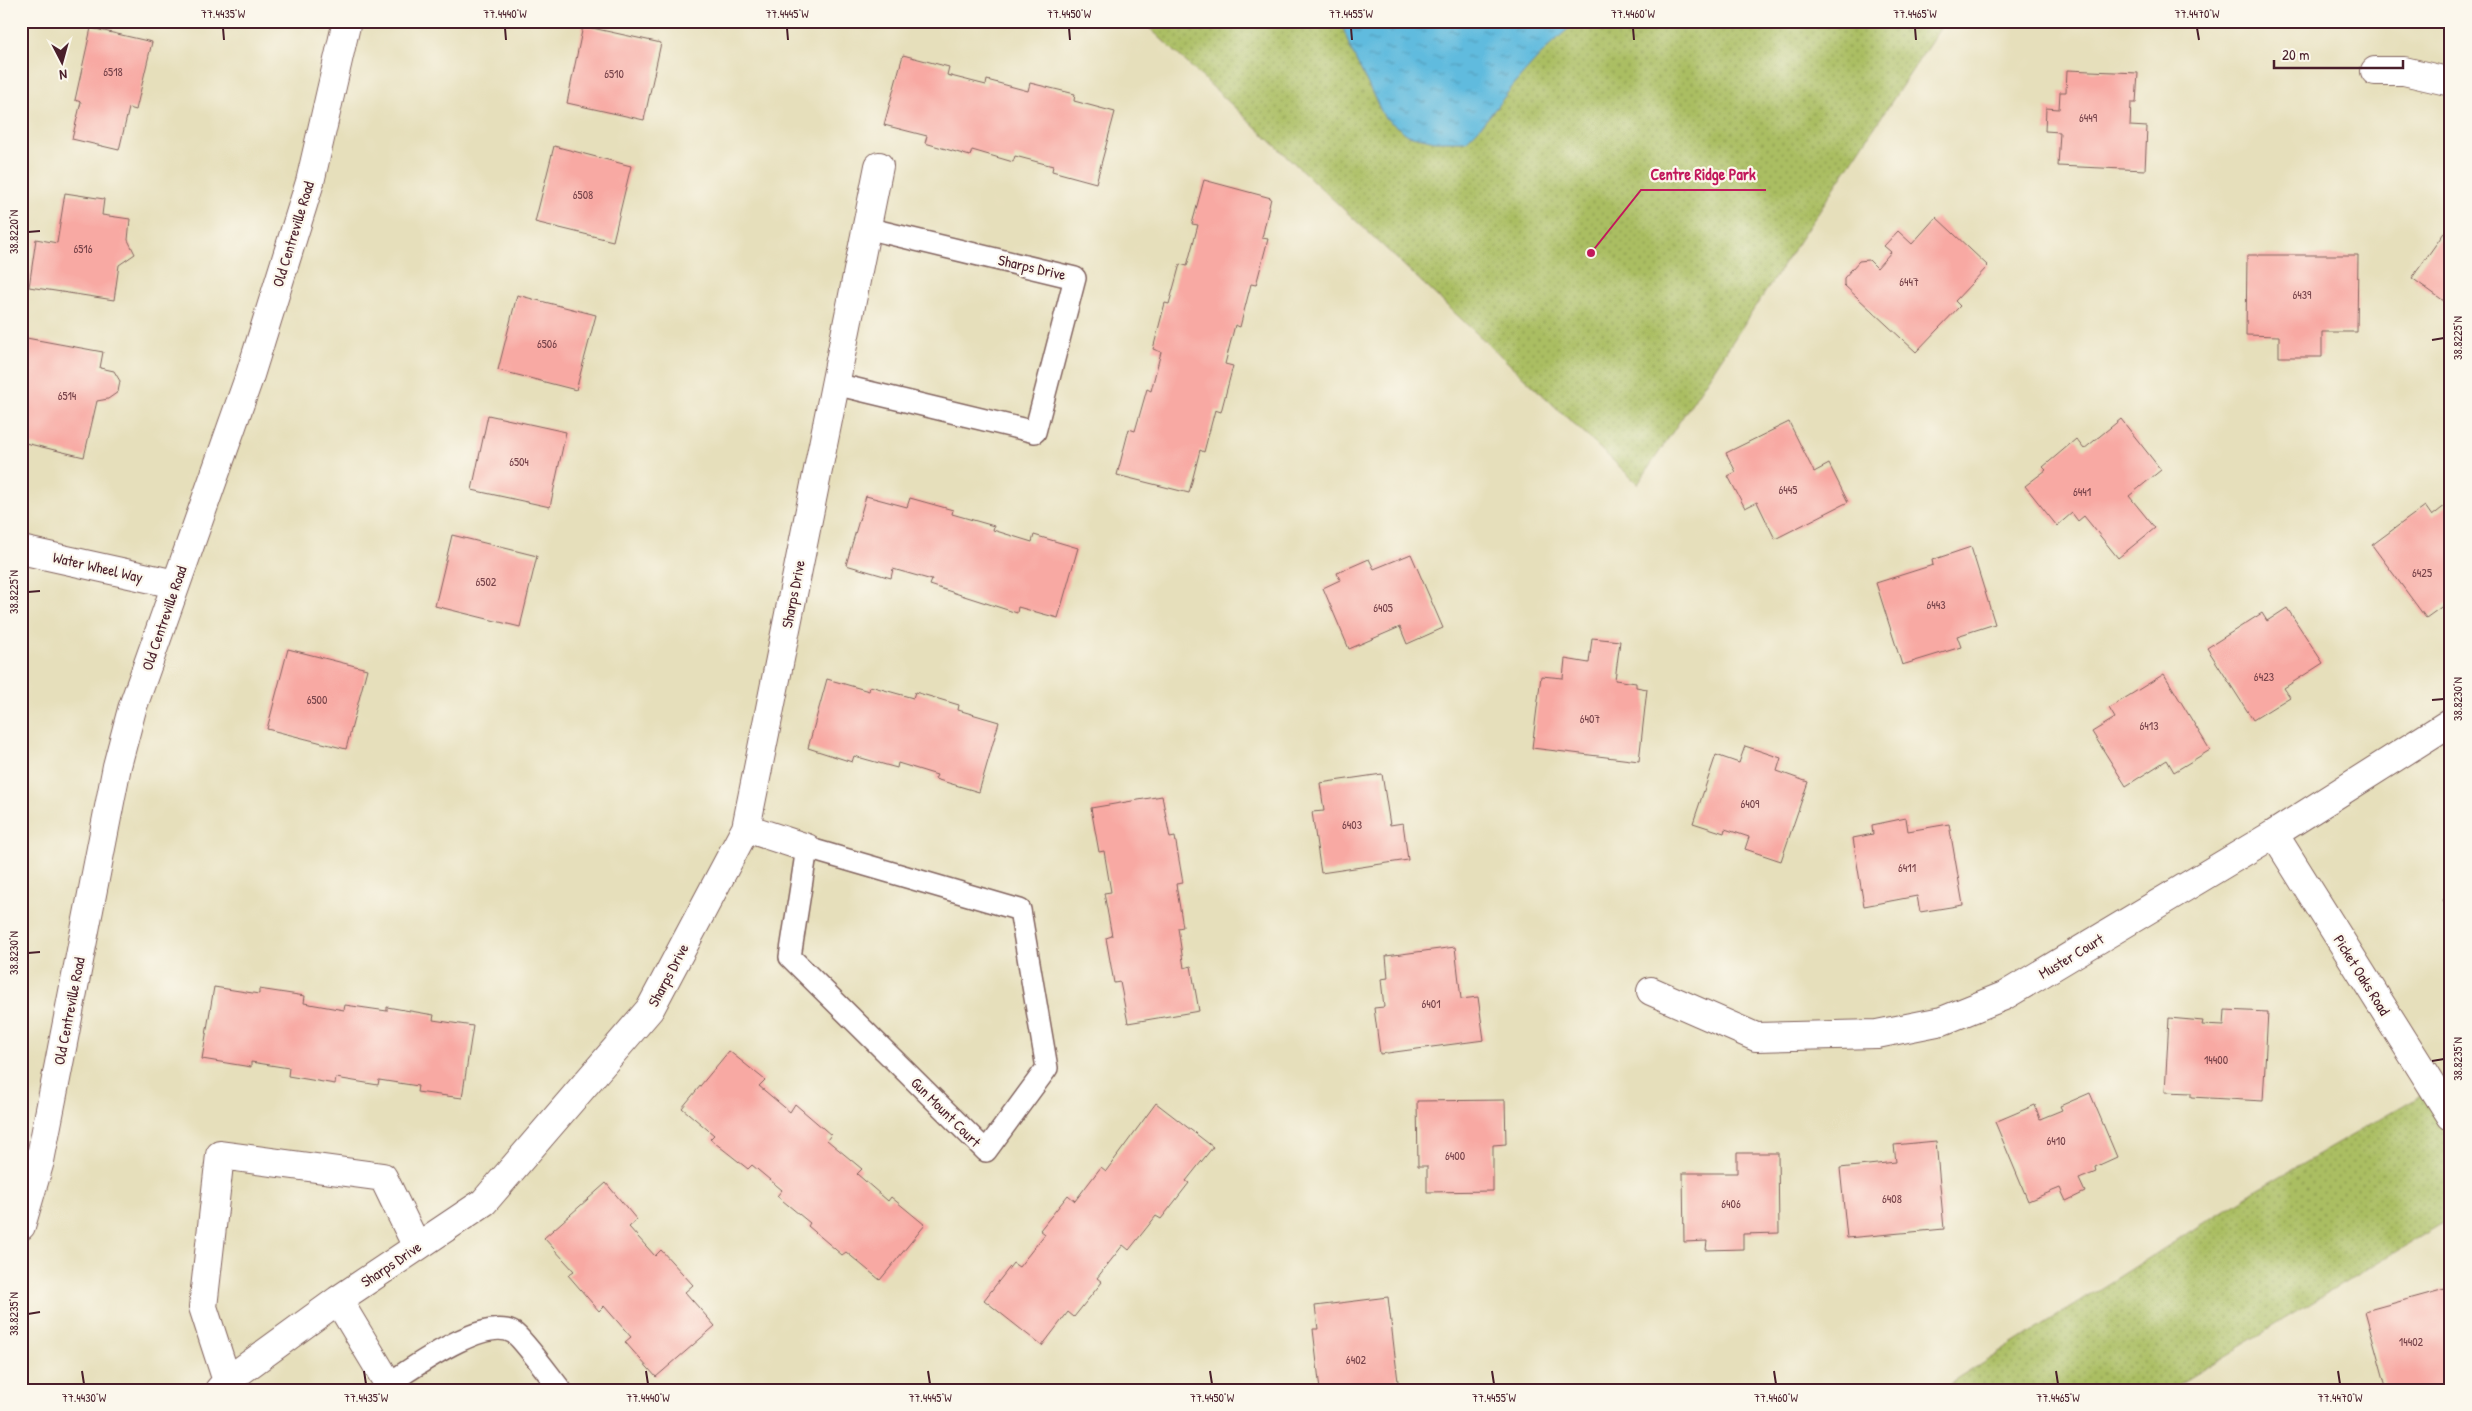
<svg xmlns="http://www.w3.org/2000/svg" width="2472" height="1411" viewBox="0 0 2472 1411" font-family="'Patrick Hand',sans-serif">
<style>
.green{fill:url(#green-dots);stroke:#7a6e46}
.water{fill:url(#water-ripples);stroke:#556d84}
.building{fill:#f8a9a3}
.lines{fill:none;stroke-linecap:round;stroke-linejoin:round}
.lane-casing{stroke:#81625d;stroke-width:24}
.street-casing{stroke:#81625d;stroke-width:30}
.secondary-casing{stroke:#81625d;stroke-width:30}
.lane{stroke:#fff;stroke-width:21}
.street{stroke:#fff;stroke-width:28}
.secondary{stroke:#fff;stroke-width:28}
.ticks{fill:none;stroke:#4a1f2b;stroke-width:2}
.labels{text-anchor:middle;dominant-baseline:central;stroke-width:4.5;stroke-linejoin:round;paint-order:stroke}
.number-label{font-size:12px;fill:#764249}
.street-label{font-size:15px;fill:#4a1f2b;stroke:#fbf7ec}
.leader{fill:none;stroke:#c2185b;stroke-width:2}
.callout-dot{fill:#c2185b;stroke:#fbf7ec;stroke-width:2}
.callout-label{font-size:16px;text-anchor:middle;font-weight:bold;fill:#c2185b;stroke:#fbf7ec;stroke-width:4.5;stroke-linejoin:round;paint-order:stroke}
.neatline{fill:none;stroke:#4a1f2b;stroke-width:2}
.ticks-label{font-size:12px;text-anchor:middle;fill:#4a1f2b}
</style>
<defs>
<pattern id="green-dots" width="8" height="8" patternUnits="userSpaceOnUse" patternTransform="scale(1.25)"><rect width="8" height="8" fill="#aabe62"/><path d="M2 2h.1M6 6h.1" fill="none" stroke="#8c9a51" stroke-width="1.8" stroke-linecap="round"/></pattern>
<pattern id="water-ripples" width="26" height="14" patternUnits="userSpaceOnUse" patternTransform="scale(1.25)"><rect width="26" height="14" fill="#60bbde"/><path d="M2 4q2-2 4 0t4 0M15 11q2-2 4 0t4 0" fill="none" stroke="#5197b4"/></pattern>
</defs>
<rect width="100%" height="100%" fill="#fbf7ec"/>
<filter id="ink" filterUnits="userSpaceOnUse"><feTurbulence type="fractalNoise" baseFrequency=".02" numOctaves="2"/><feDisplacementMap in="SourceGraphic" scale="10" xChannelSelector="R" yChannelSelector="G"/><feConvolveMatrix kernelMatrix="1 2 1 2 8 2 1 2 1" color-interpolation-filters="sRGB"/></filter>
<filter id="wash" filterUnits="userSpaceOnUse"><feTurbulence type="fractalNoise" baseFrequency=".0096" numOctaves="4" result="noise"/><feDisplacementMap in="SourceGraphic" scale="20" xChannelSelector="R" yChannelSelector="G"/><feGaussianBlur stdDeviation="1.12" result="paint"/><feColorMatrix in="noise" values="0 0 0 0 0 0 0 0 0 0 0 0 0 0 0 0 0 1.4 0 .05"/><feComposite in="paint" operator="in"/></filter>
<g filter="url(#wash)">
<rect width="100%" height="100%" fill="#e6dfbb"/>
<path class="green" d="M1142,21H1945L1638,484Z
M2451,1078V1218L2169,1390H1940L2247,1196Z"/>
<path class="water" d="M1341,21H1578C1556,38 1536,59 1518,80C1500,101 1487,122 1466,141H1435L1408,135L1384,117L1350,48Z"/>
<g id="blocks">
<path class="building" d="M583,26L661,43L644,120L567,103Z
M91,28L152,42L136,110L129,108L119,150L72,139L81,102L75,100Z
M903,55L949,67L947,75L986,85L987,80L1028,91L1030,83L1075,94L1074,101L1115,112L1096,183L1052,171L1053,166L1015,156L1013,162L972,150L970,156L925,143L927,136L884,125Z
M2067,70L2138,73L2136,103H2131L2130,126L2147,127L2145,170L2058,166L2060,132L2045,131L2046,108L2059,109L2060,92H2066Z
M554,146L631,166L613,241L535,222Z
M1204,180L1271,198L1262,238L1268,239L1256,285L1251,284L1240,327L1235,325L1225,364L1233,366L1221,412L1215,410L1204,452L1200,450L1189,493L1117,475L1129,429L1135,431L1147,389L1151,391L1161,352L1153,349L1165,303L1169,304L1180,264L1187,266L1198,225L1192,224Z
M65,193L104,199L102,215L130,219L128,240L135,254L119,265L114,300L29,287L36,239L57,243Z
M1936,217L1988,266L1955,301L1960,306L1916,352L1844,285V278L1859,261L1869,260L1877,268L1891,252L1884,246L1898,231L1912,244Z
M2451,223V306L2412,278Z
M2247,255H2358L2357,332H2322V357H2279V336L2246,335Z
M517,295L596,315L576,390L498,370Z
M21,337L103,352L100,368L114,371L120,381L118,392L108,399L97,401L84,457L21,442Z
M488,415L566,432L550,507L472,490Z
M2121,419L2161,470L2129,496L2155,528L2118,558L2084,516L2078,521L2072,513L2057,526L2025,486L2046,470L2043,467L2076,439L2084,449Z
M1789,422L1814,472L1829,464L1848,502L1775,539L1757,502L1745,508L1728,476L1736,472L1726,453Z
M866,496L907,507L910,498L953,510L952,514L994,526L993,530L1032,542L1034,535L1078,548L1058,618L1018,607L1017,613L930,585L932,580L893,569L891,578L846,565Z
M2451,501V600L2426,618L2372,545L2425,506L2432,516Z
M452,535L537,556L520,627L435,606Z
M1971,547L1995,624L1957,636L1961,647L1902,665L1876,583L1933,565L1932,560Z
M1411,554L1443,628L1407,644L1400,627L1349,649L1323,588L1340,580L1337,573L1369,559L1374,569Z
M2287,608L2323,663L2284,688L2290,697L2253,720L2207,648L2262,613L2267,621Z
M1592,638L1620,641L1615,680L1636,683V687L1647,689L1639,761L1532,748L1541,676L1563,678L1565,659L1589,663Z
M288,649L367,669L346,749L267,729Z
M2164,674L2210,750L2174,772L2167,760L2126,786L2092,732L2115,718L2109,708Z
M827,679L869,691L870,686L913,698L915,692L959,705L958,710L999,722L979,792L935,779L937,775L898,763L897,768L854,756L852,762L808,748Z
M1745,746L1781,758L1777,771L1808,782L1781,861L1745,849L1749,837L1725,829L1724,833L1693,823L1716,755L1739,763Z
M1382,774L1390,825L1403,823L1408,860L1321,873L1312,812L1324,811L1320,783Z
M1162,796L1170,838L1175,837L1183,883L1176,884L1183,927L1178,928L1184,968L1191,966L1199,1011L1128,1023L1120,982L1114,983L1106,938L1112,936L1104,893L1111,892L1104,851L1099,852L1091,808Z
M1906,818L1908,831L1949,824L1963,905L1920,912L1917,896L1864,906L1853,838L1873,834L1872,825Z
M2451,895V911L2443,900Z
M1455,947L1461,999L1478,997L1484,1040L1380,1054L1374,1008L1384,1007L1381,979L1388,978L1386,956Z
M214,987L259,994V989L305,996L304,1003L344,1010L345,1005L387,1011V1007L434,1015L433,1020L473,1026L462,1098L417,1092L418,1086L379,1080L378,1085L336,1078L335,1084L288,1076L289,1068L251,1062V1067L202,1059Z
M2225,1010L2268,1012L2263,1101L2191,1097V1093L2165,1092L2169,1018L2203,1021L2202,1025L2224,1026Z
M729,1051L765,1080L759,1086L790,1112L795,1104L831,1135L827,1140L862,1169L857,1174L888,1201L891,1197L925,1225L880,1280L846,1252L842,1255L808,1226L810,1223L777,1196L782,1190L752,1165L748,1169L710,1139L714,1135L682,1108Z
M2090,1093L2117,1157L2095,1167L2096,1172L2079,1179L2085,1192L2066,1201L2060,1188L2028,1201L1995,1122L2035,1105L2040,1119L2062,1110L2060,1106Z
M1505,1100L1506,1144L1493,1145V1191L1427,1192V1166H1418L1417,1101Z
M1156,1103L1213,1147L1186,1181L1189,1183L1161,1219L1156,1216L1129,1250L1123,1245L1097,1278L1102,1282L1074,1317L1068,1312L1042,1346L984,1300L1013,1263L1019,1267L1045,1234L1040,1230L1068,1195L1075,1201L1101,1167L1106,1171Z
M1936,1141L1944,1229L1847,1238L1840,1168L1896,1162L1894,1145Z
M1737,1153H1778L1779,1233L1743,1234V1249L1706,1250L1707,1241L1684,1242L1683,1173H1737Z
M606,1183L637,1220L629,1227L655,1256L661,1250L693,1285L685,1292L715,1326L656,1377L625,1342L631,1337L604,1306L599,1311L568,1275L574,1271L544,1238Z
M2445,1289L2451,1309V1333L2447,1334L2451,1348V1389L2387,1390L2365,1311Z
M1388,1297L1399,1390H1320L1313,1329H1318L1315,1306Z"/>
</g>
</g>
<g filter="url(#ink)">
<use href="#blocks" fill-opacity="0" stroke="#81625d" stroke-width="1"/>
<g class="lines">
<defs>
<path id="lane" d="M835,384L1035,432L1075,278L866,228
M807,848L1020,910L1047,1068L986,1151L790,957Z
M388,1384C413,1368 485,1315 514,1333C523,1339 552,1379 561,1390"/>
<path id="street" d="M2375,71H2404L2451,82
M21,550L175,584
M746,828L807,848
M2274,834L2451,1116
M1651,991L1756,1037L1877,1034L1942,1021L2004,996L2274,834L2451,722
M338,1300L392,1390
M227,1381L203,1307L220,1155L383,1177L417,1247
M219,1390L227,1381L338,1300L484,1202L650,1009L746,828L879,166"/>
<path id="secondary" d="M21,1226L40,1161L117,766L132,709L250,375L310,182L347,21"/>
</defs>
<use href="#lane" class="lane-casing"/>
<use href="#street" class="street-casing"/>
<use href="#secondary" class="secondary-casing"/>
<use href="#lane" class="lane"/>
<use href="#street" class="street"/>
<use href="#secondary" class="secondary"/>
</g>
</g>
<path class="ticks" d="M223,28L224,40M505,28L506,40M787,28L788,40M1069,28L1070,40M1351,28L1352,40M1633,28L1634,40M1915,28L1916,40M2197,28L2199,40M28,232L40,231M2432,340L2444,338M28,592L40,591M2432,700L2444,699M28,953L40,952M2432,1061L2444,1059M28,1314L40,1312M82,1371L84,1384M364,1371L366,1384M646,1371L648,1384M928,1371L930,1384M1210,1371L1212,1384M1492,1371L1494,1384M1774,1371L1776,1384M2056,1371L2058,1384M2338,1371L2340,1384"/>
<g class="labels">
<g class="number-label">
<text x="113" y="71">6518</text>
<text x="614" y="73">6510</text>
<text x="2088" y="117">6449</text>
<text x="583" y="194">6508</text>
<text x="83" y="248">6516</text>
<text x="1909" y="281">6447</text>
<text x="2302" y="294">6439</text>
<text x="547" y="343">6506</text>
<text x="67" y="395">6514</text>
<text x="519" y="461">6504</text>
<text x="1788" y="489">6445</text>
<text x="2082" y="491">6441</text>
<text x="2422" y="572">6425</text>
<text x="486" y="581">6502</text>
<text x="1936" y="604">6443</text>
<text x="1383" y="607">6405</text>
<text x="2264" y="676">6423</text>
<text x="317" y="699">6500</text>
<text x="1590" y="718">6407</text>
<text x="2149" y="725">6413</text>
<text x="1750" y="803">6409</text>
<text x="1352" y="824">6403</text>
<text x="1907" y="867">6411</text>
<text x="1431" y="1003">6401</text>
<text x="2216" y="1059">14400</text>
<text x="2056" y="1140">6410</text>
<text x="1455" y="1155">6400</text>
<text x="1892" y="1198">6408</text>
<text x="1731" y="1203">6406</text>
<text x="2411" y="1341">14402</text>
<text x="1356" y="1359">6402</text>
</g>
<g class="street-label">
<text transform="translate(293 234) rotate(-73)">Old Centreville Road</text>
<text transform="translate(1032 267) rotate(13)">Sharps Drive</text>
<text transform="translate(98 567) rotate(13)">Water Wheel Way</text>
<text transform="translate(793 594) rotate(-79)">Sharps Drive</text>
<text transform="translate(164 618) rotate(-71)">Old Centreville Road</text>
<text transform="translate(2071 956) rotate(-31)">Muster Court</text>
<text transform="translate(668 975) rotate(-62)">Sharps Drive</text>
<text transform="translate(2362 975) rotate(58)">Picket Oaks Road</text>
<text transform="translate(69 1011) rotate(-79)">Old Centreville Road</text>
<text transform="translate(946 1112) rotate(45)">Gun Mount Court</text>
<text transform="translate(391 1264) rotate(-34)">Sharps Drive</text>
</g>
</g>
<path class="leader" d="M1591 253L1641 190H1766"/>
<circle class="callout-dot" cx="1591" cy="253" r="5"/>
<g class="callout-label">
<text x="1703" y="180">Centre Ridge Park</text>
</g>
<rect width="2472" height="1411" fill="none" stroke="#fbf7ec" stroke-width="55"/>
<g transform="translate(62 62) rotate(174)" stroke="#fbf7ec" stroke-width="4" paint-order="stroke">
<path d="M0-4L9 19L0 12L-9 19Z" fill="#4a1f2b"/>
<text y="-8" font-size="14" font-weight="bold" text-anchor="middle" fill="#4a1f2b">N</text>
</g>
<path d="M2274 60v8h129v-8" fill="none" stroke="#4a1f2b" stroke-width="2.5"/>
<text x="2282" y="60" font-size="15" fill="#4a1f2b" stroke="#fbf7ec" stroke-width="4" paint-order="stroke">20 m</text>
<rect x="28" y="28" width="2416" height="1356" class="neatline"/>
<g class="ticks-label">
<text x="223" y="18">77.4435°W</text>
<text x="505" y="18">77.4440°W</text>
<text x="787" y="18">77.4445°W</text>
<text x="1069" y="18">77.4450°W</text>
<text x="1351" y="18">77.4455°W</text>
<text x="1633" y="18">77.4460°W</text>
<text x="1915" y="18">77.4465°W</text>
<text x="2197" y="18">77.4470°W</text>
<text transform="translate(14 232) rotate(-90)" y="4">38.8220°N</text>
<text transform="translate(2458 338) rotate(-90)" y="4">38.8225°N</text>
<text transform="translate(14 592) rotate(-90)" y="4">38.8225°N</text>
<text transform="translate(2458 699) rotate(-90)" y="4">38.8230°N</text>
<text transform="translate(14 953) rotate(-90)" y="4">38.8230°N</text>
<text transform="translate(2458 1059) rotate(-90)" y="4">38.8235°N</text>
<text transform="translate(14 1314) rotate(-90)" y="4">38.8235°N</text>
<text x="84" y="1402">77.4430°W</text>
<text x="366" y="1402">77.4435°W</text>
<text x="648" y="1402">77.4440°W</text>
<text x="930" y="1402">77.4445°W</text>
<text x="1212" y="1402">77.4450°W</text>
<text x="1494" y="1402">77.4455°W</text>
<text x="1776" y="1402">77.4460°W</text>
<text x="2058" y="1402">77.4465°W</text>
<text x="2340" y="1402">77.4470°W</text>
</g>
</svg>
